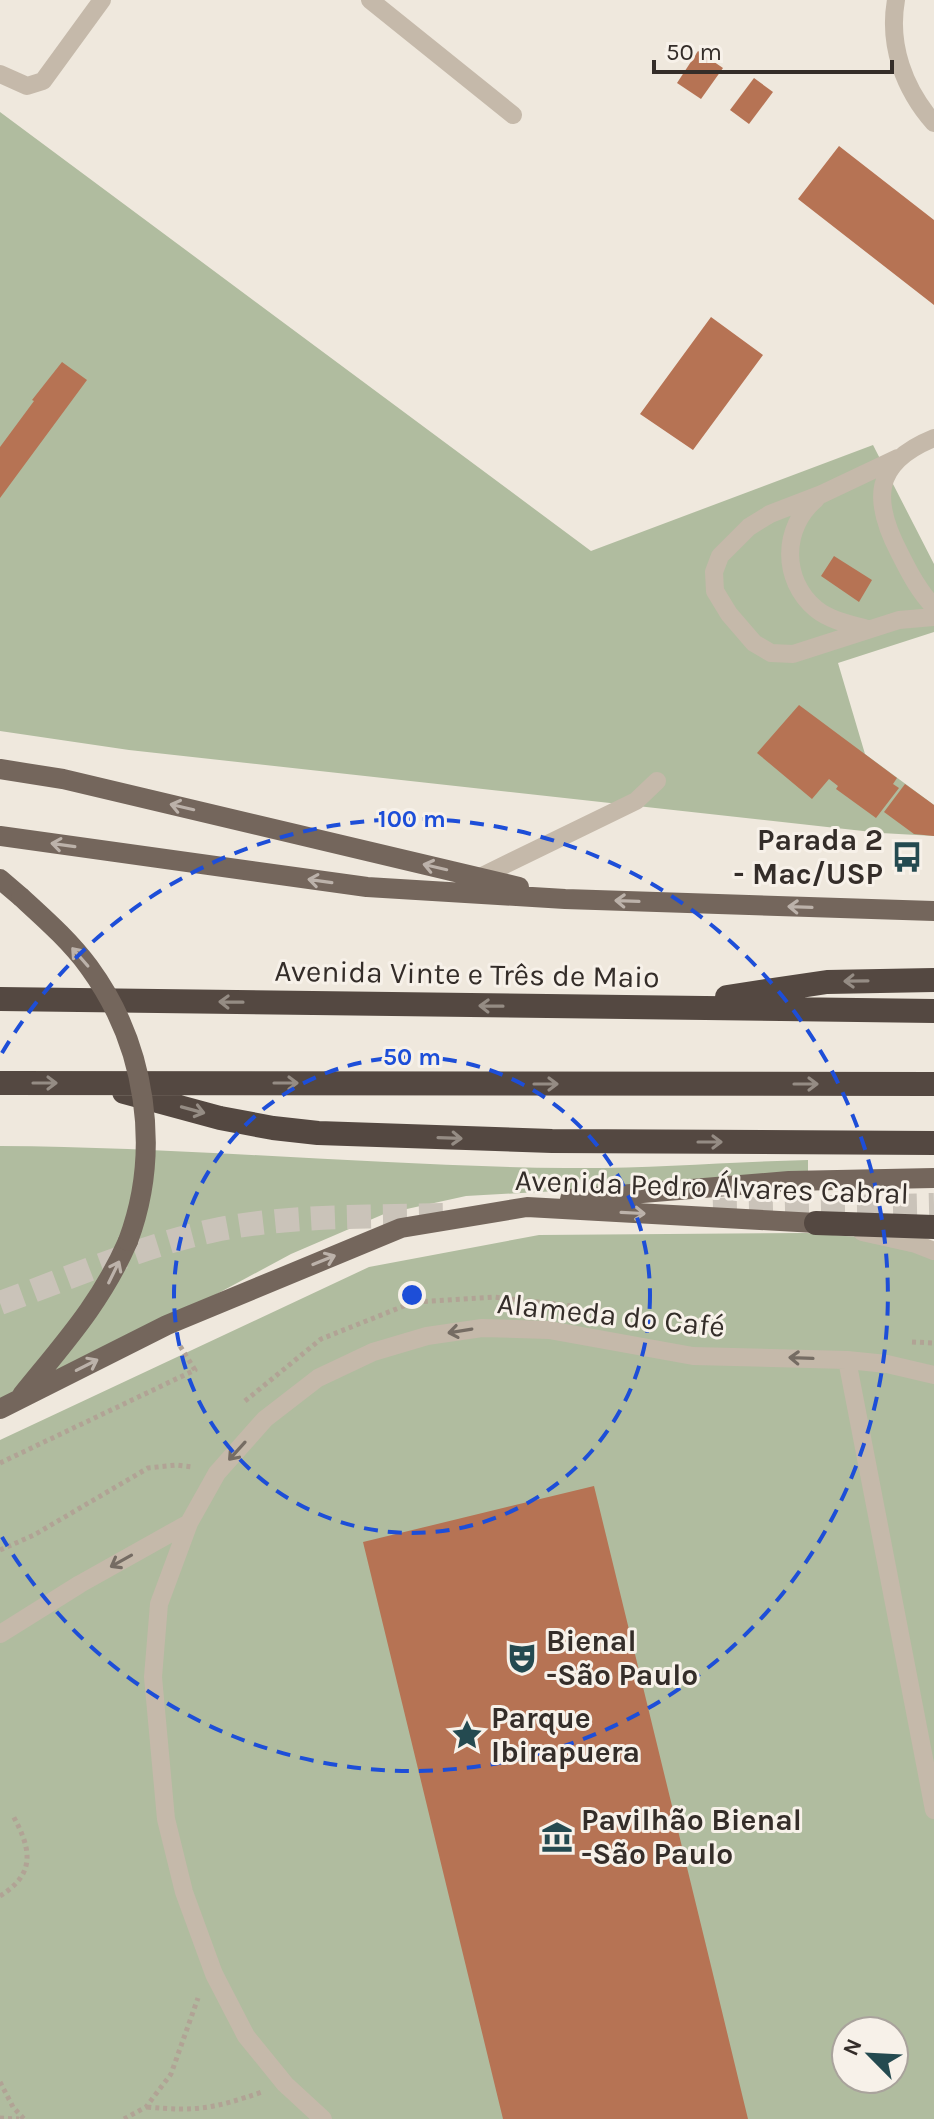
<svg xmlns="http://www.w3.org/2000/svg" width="934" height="2119" viewBox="0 0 934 2119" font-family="Karla,sans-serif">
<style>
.green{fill:#b0bc9f;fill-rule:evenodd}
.building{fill:#b67354}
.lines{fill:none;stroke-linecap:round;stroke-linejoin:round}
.highway-tunnel{stroke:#cac3b9;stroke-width:24;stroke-dasharray:24 12;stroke-linecap:butt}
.path{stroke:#b1a395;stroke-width:5;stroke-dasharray:4 4;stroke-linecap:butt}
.lane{stroke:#c5b9aa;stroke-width:18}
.primary{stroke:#74665c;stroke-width:20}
.highway{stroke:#544841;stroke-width:24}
.primary-bridge{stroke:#74665c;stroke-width:20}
.oneway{stroke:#bcb2aa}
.oneway2{stroke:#958c84}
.oneway3{stroke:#756c63}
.ring{fill:none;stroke:#1d4ed8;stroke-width:4;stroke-dasharray:14 10}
.labels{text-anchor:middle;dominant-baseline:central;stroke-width:6;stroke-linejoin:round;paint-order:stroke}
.poi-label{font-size:30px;font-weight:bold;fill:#342d29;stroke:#f7f1e9;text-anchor:start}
.street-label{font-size:30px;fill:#342d29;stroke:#f7f1e9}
.centre{fill:#1d4ed8;stroke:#f7f1e9;stroke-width:4}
.ring-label{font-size:24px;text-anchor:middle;font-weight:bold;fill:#1d4ed8;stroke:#f7f1e9;stroke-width:6;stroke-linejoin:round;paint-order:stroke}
</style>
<rect width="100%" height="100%" fill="#efe8dd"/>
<path class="green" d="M0,112L591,551L873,445L934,564V632L838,663L865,754L934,805V836L881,833L129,750L0,731Z
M0,1146C188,1147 376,1166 565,1168C646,1169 727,1162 808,1160V1177L466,1196L384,1214L291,1254L189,1309L0,1402Z
M807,1233L934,1243V2119H0V1440L369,1267L539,1235ZM846,2031H894V2079H846Z"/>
<path class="building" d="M698,51L723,68L701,99L677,83Z
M754,78L773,92L749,124L730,110Z
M839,146L934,220V305L798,199Z
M711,317L763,355L693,450L640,414Z
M62,362L87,380L0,498V447L34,401L32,400Z
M834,556L872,580L859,602L821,576Z
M799,705L897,778L893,784L899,788L876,818L836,789L838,786L829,779L812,799L757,753Z
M905,784L934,805V836L914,834L884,812Z
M594,1486L712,1970L748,2119H503L363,1542Z"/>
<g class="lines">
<path class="highway-tunnel" d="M713,1210L934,1205
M0,1303C70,1278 146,1244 220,1229C293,1215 370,1217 445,1215"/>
<path class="path" d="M912,1342L934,1343
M245,1401L321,1339L414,1302L494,1297L581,1307
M0,1463L195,1370L180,1346
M0,1550L34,1535L148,1468L176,1465L192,1467
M0,1896C37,1873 31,1848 12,1814
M0,2082L13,2107L24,2119
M147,2107C197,2112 215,2108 262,2092
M0,2118L19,2119
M124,2119L146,2107L171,2074L198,1998"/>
<path class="lane" d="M370,0L513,115
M896,0C888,45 904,89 934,123
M0,74L27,86L43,81L102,0
M934,438C872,463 872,501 900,554C910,574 919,591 934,607
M898,458L822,494L770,514L749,527L720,556L714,572L715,591L729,614L754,643L771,653L793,654L899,620L934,617
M816,499C782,527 781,580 816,609C831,621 850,624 868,629
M480,877L636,801L657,781
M862,1232L916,1244L934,1251
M847,1360L934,1810
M0,1634L80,1584L189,1523
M323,2119L285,2084L246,2036L214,1974L184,1892L166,1819L153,1677L159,1604L189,1523L217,1473L265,1419L318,1378L373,1352L427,1336L482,1328L549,1330L693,1356L847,1360L887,1364L934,1375"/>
<path class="primary" d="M0,769L63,779L519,887
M0,836L367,887L565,899L934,911
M0,879L21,897
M570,1199L789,1181L934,1178
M22,1395C64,1343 101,1303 128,1241
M0,1409L167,1325L401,1228L527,1207L816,1223"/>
<path class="highway" d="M727,997L827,982L934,980
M0,999L934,1011
M0,1083L934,1084
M124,1092L220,1118L273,1128L318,1133L552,1141L934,1143
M816,1223L934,1227"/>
<path class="primary-bridge" d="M21,897C45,919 70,941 89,967C146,1045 162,1150 128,1241"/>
</g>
<defs><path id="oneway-shaft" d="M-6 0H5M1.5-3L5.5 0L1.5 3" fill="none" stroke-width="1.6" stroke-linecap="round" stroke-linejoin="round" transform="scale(2)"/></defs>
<g class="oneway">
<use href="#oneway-shaft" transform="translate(182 807) rotate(-167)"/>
<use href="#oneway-shaft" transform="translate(63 845) rotate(-172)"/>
<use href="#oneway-shaft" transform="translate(435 867) rotate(-167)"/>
<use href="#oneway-shaft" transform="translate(320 881) rotate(-172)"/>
<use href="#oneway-shaft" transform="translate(627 901) rotate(-178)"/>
<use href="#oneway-shaft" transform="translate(800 907) rotate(-178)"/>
<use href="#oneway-shaft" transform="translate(80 957) rotate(-131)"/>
<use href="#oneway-shaft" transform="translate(633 1213) rotate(3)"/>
<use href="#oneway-shaft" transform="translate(324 1260) rotate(-22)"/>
<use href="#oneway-shaft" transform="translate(114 1272) rotate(-64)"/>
<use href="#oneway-shaft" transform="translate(87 1365) rotate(-27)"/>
</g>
<g class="oneway2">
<use href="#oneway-shaft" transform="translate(856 981) rotate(179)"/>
<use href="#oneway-shaft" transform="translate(231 1002) rotate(-179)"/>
<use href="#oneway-shaft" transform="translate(491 1006) rotate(-179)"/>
<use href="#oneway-shaft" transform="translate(45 1083)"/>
<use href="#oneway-shaft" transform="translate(286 1083)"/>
<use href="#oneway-shaft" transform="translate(546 1084)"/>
<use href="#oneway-shaft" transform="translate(806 1084)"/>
<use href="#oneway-shaft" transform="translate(193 1110) rotate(15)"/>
<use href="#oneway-shaft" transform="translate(450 1138) rotate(2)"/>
<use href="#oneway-shaft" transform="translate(710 1142)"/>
</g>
<g class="oneway3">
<use href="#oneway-shaft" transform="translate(460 1331) rotate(171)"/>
<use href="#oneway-shaft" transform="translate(801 1358) rotate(-178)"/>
<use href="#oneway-shaft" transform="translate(237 1451) rotate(132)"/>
<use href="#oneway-shaft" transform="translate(121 1561) rotate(151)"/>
</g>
<g class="ring">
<circle cx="412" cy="1295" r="238"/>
<path d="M2 1053A476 476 0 1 1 2 1537"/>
</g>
<defs>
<symbol id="bus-bare" viewBox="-9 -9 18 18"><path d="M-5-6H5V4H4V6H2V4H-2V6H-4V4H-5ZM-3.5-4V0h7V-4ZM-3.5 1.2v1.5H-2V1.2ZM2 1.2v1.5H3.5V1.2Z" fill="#244a50" stroke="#f7f1e9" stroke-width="2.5" paint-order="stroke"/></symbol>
<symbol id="theatre-bare" viewBox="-9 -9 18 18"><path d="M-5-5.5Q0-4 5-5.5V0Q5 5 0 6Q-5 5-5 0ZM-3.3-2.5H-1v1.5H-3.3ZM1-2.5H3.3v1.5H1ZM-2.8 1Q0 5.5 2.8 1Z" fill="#244a50" stroke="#f7f1e9" stroke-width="2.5" paint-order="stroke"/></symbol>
<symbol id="sight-bare" viewBox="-9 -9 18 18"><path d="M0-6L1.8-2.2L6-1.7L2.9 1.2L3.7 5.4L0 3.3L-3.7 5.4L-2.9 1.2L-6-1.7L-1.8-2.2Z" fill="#244a50" stroke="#f7f1e9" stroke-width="2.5" paint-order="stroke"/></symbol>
<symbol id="museum-bare" viewBox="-9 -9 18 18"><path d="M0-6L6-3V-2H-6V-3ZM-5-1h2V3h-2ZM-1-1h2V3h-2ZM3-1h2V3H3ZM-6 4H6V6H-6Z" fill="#244a50" stroke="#f7f1e9" stroke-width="2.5" paint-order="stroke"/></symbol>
</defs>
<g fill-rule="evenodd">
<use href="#bus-bare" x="885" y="835" width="44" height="44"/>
<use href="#theatre-bare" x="500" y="1636" width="44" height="44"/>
<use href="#sight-bare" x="445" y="1713" width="44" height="44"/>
<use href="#museum-bare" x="535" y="1815" width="44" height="44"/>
</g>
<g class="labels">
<g class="poi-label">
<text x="883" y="840" text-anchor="end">Parada 2<tspan x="883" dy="34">- Mac/USP</tspan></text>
<text x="546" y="1641">Bienal<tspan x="546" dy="34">-São Paulo</tspan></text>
<text x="491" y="1718">Parque<tspan x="491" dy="34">Ibirapuera</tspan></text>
<text x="581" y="1820">Pavilhão Bienal<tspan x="581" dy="34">-São Paulo</tspan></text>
</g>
<g class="street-label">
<text transform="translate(467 974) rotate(1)">Avenida Vinte e Três de Maio</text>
<text transform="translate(712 1187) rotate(2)">Avenida Pedro Álvares Cabral</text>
<text transform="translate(611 1315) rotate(6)">Alameda do Café</text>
</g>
</g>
<circle cx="412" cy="1295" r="12" class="centre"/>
<g class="ring-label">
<text x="412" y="827">100 m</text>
<text x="412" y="1065">50 m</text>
</g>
<g transform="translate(870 2055) rotate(294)"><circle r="38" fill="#f7f1e9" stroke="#a9a39c" stroke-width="2"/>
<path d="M0-6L14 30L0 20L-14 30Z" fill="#244a50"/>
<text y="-12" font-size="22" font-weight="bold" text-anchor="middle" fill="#342d29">N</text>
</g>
<path d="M654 60v12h238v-12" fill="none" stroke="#342d29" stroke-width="4"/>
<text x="666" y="60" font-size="24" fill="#342d29" stroke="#f7f1e9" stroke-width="6" paint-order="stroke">50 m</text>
</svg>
